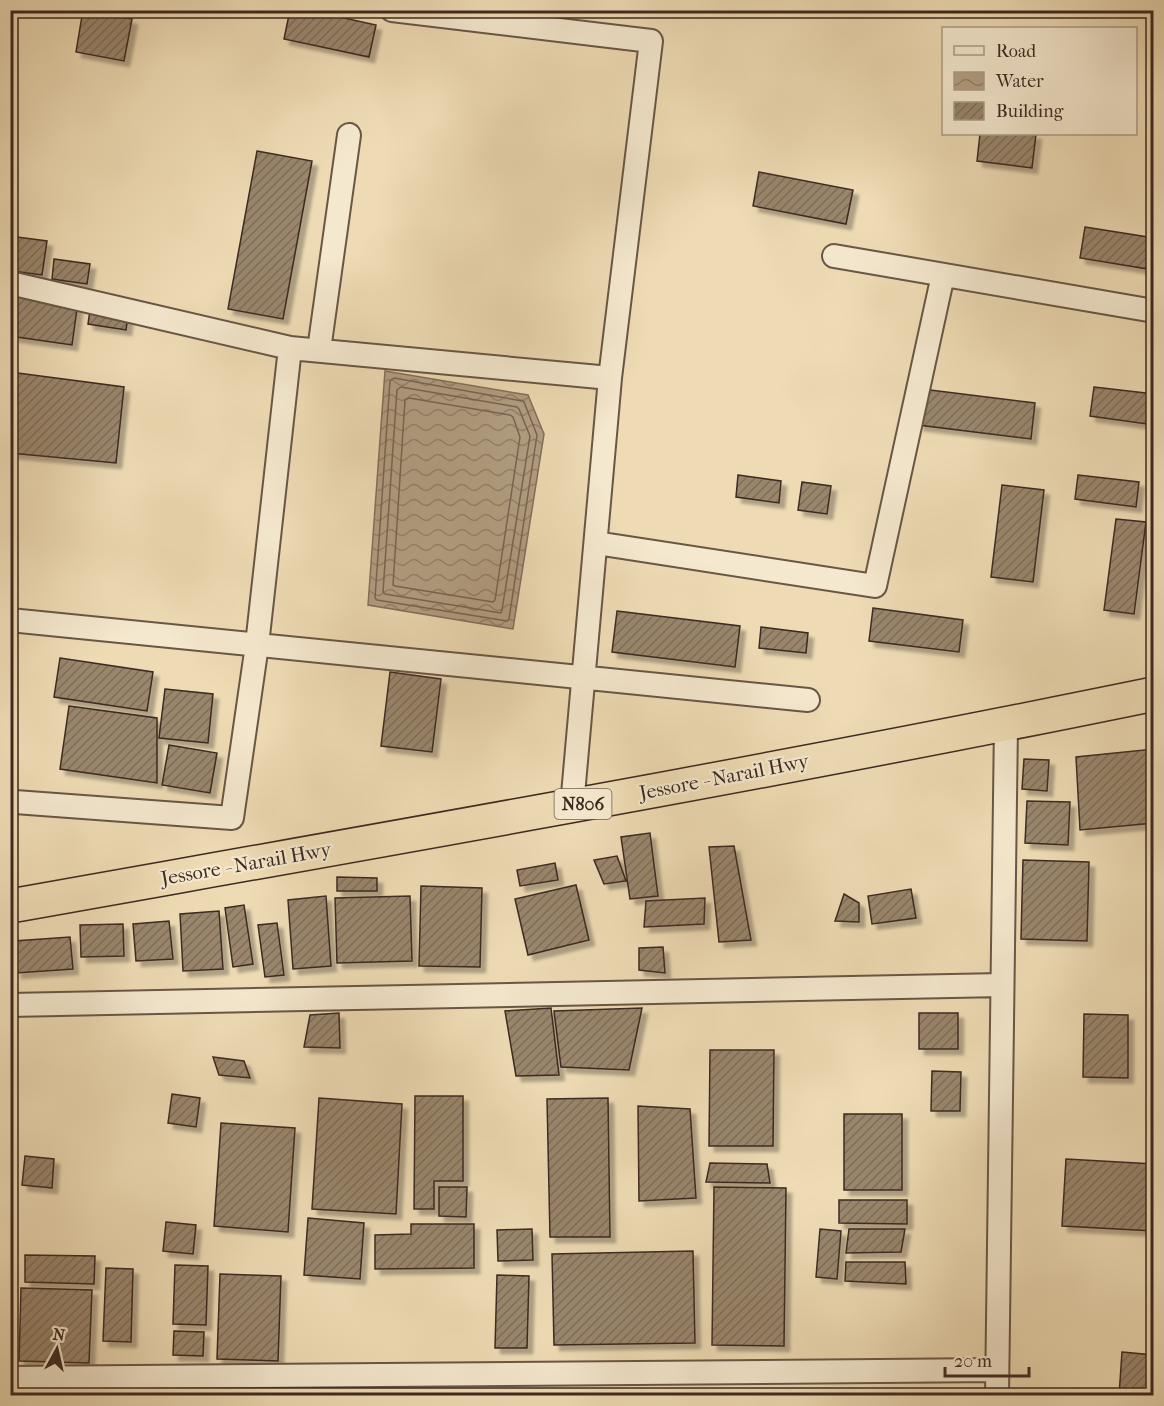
<svg xmlns="http://www.w3.org/2000/svg" width="1164" height="1406" viewBox="0 0 1164 1406" font-family="'IM FELL French Canon',serif">
<style>
.water{fill:url(#water-waves);stroke:#836f5b;stroke-width:1.5}
.lines{fill:none;stroke-linecap:round;stroke-linejoin:round}
.shore{stroke:#786452;stroke-width:1.5}
.building{fill:url(#building-hatch);stroke:#3d2921;stroke-width:1.5;filter:url(#shadow)}
.minor-casing{stroke:#695646;stroke-width:26}
.trunk-casing{stroke:#3d2921;stroke-width:36}
.minor{stroke:#f4e8ce;stroke-width:22}
.trunk{stroke:#eedbb4;stroke-width:33}
.labels{text-anchor:middle;dominant-baseline:central;stroke-width:4.5;stroke-linejoin:round;paint-order:stroke}
.shield{fill:#f4e8ce;stroke:#746255;stroke-width:1.5}
.shield-label{font-size:18px;font-weight:bold;fill:#3d2921}
.street-label{font-size:20px;fill:#3d2921;stroke:#f4e8ce}
</style>
<defs>
<pattern id="water-waves" width="16" height="10" patternUnits="userSpaceOnUse" patternTransform="scale(1.5)"><rect width="16" height="10" fill="#b29e82"/><path d="M0 5q4-4 8 0t8 0" fill="none" stroke="#92816a"/></pattern>
<pattern id="building-hatch" width="6" height="6" patternUnits="userSpaceOnUse" patternTransform="scale(1.5)"><rect width="6" height="6" fill="#99866d"/><path d="M-1 1l2-2M0 6l6-6M5 7l2-2" fill="none" stroke="#7e6e59"/></pattern>
<filter id="shadow"><feDropShadow dx="5.5" dy="5.5" stdDeviation="1.5" flood-color="#0004"/></filter>
</defs>
<rect width="100%" height="100%" fill="#eedbb4"/>
<filter id="stains"><feTurbulence type="fractalNoise" baseFrequency=".00333" numOctaves="4"/><feColorMatrix values="0 0 0 0 .2 0 0 0 0 .09 0 0 0 0 .02 0 0 0 .5 -.17"/></filter>
<radialGradient id="worn" r=".72"><stop offset=".6" stop-color="#630" stop-opacity="0"/><stop offset="1" stop-color="#630" stop-opacity=".3"/></radialGradient>
<path class="water" d="M385,371L528,395L544,434L513,629L368,605Z"/>
<g class="lines">
<path class="shore" d="M394,378L522,401L524,402L537,435L509,619L507,621L377,600L375,598L390,381Z
M401,387L517,407L519,409L530,436L502,610L501,613L385,594L383,592L397,390Z
M409,398L510,415L513,417L520,437L495,600L493,602L395,586L393,585L405,400Z"/>
</g>
<path class="building" d="M83,10L132,19L124,61L76,52Z
M290,10H308L376,25L369,57L284,39Z
M980,134H1036L1032,168L977,161Z
M257,151L312,161L283,319L228,309Z
M759,172L853,190L846,224L753,206Z
M1085,227L1154,238V270L1080,258Z
M17,237L47,241L42,275L12,271Z
M54,259L90,264L87,284L52,279Z
M10,284L79,294L72,345L10,336Z
M92,296L130,302L126,330L88,324Z
M10,372L124,387L116,463L10,453Z
M1094,387L1154,394V425L1090,416Z
M922,389L1035,403L1031,439L918,425Z
M738,475L781,481L779,503L736,497Z
M1078,475L1139,482L1136,507L1075,499Z
M802,482L831,486L827,514L798,510Z
M1002,485L1044,490L1033,582L991,577Z
M1116,519L1146,522L1134,614L1104,610Z
M873,608L963,620L959,652L869,641Z
M617,611L740,626L735,667L612,652Z
M761,627L808,633L806,653L759,648Z
M60,658L153,672L147,711L54,697Z
M390,672L441,679L432,752L381,746Z
M165,689L213,694L208,743L159,738Z
M69,706L157,718V783L60,769Z
M169,745L217,753L210,793L162,785Z
M1154,749V823L1080,830L1076,757Z
M1024,759L1049,760L1047,791L1022,789Z
M1027,801L1070,802L1068,845L1025,843Z
M650,833L658,896L630,899L621,837Z
M734,846L751,940L719,942L709,847Z
M617,856L626,881L604,884L594,860Z
M1023,860L1089,862L1087,941L1021,939Z
M555,863L558,880L520,886L517,870Z
M337,877L377,878V891H337Z
M576,885L589,940L528,955L515,899Z
M421,886L482,888L480,967L419,966Z
M911,889L916,918L872,924L868,896Z
M844,894L859,903V922L835,921Z
M326,896L331,966L293,969L288,900Z
M410,896L412,961L337,963L335,898Z
M705,898L704,924L644,927L646,901Z
M244,905L253,964L233,967L225,908Z
M219,911L223,969L183,971L180,914Z
M169,921L173,959L136,961L133,924Z
M277,923L284,975L265,977L258,925Z
M123,924L124,956L81,957L80,925Z
M70,937L73,969L16,973L14,941Z
M663,947L665,973L639,970V948Z
M551,1008L559,1075L516,1076L505,1011Z
M642,1008L629,1070L561,1067L554,1011Z
M339,1013L340,1048L304,1047L310,1015Z
M919,1013H958V1049H919Z
M1084,1014L1128,1015V1078L1083,1077Z
M710,1050H774L773,1146H709Z
M213,1057L244,1061L250,1078L219,1075Z
M932,1071L961,1072L960,1111H931Z
M172,1094L200,1098L196,1127L168,1123Z
M415,1096H463V1181H434V1209H414Z
M319,1098L402,1104L396,1214L312,1209Z
M608,1098L610,1237H550L547,1099Z
M638,1106L690,1109L696,1198L639,1201Z
M844,1114H902V1190H844Z
M221,1123L295,1128L288,1232L214,1226Z
M25,1156L54,1159L52,1188L22,1185Z
M1066,1159L1154,1164V1231L1062,1226Z
M710,1163L767,1164L770,1183L706,1182Z
M439,1187H467L466,1217L439,1216Z
M714,1187L786,1188L784,1346L712,1345Z
M839,1200H907V1224L839,1223Z
M308,1218L364,1223L360,1279L304,1275Z
M166,1222L196,1225L193,1254L163,1251Z
M411,1224H474V1268L375,1269V1235L411,1234Z
M532,1229L533,1260L498,1261L497,1230Z
M820,1229L841,1231L837,1279L816,1277Z
M849,1229H905L901,1252L846,1253Z
M693,1251L695,1343L554,1345L552,1254Z
M25,1255L95,1256L94,1284L25,1282Z
M846,1262H905L906,1284L845,1281Z
M175,1265L208,1266L206,1325L173,1324Z
M106,1268L133,1269L131,1342L103,1341Z
M220,1274L281,1276L278,1361L217,1359Z
M497,1275L529,1276L527,1348H495Z
M21,1288L92,1290L89,1363L19,1361Z
M174,1331L204,1332L203,1356L173,1355Z
M1122,1352L1154,1355V1396H1119Z
M136,1388L177,1390V1396H135Z
M905,1391L973,1394V1396H905Z"/>
<g class="lines">
<defs>
<path id="minor" d="M392,10L651,41L610,378L572,806
M834,256L1154,311
M10,283L290,348
M319,350L349,135
M596,543L875,586L943,275
M10,620L808,700
M15,802L232,818L257,645L290,348L610,378
M10,1005L1002,985
M10,1378L997,1370
M997,1396L1006,724"/>
<path id="trunk" d="M10,906C392,838 774,772 1154,694"/>
</defs>
<use href="#minor" class="minor-casing"/>
<use href="#trunk" class="trunk-casing"/>
<use href="#minor" class="minor"/>
<use href="#trunk" class="trunk"/>
</g>
<g class="labels">
<rect class="shield" x="554.5" y="789" width="57" height="30" rx="4.5"/>
<g class="shield-label">
<text x="583" y="804">N806</text>
</g>
<g class="street-label">
<text transform="translate(724 777) rotate(-11)">Jessore - Narail Hwy</text>
<text transform="translate(246 864) rotate(-10)">Jessore - Narail Hwy</text>
</g>
</g>
<rect width="1164" height="1406" fill="none" stroke="#eedbb4" stroke-width="36"/>
<rect x="12" y="12" width="1140" height="1382" fill="none" stroke="#3d2921" stroke-width="3"/>
<rect x="18" y="18" width="1128" height="1370" fill="none" stroke="#3d2921" stroke-width="1.5"/>
<rect x="942" y="27" width="195" height="108" fill="#f4e8ce" stroke="#ab9c89" stroke-width="1.5"/>
<rect x="954" y="46" width="30" height="9" fill="#f4e8ce" stroke="#ab9c89" stroke-width="1.5"/>
<text x="996" y="57" font-size="18" fill="#3d2921">Road</text>
<rect x="954" y="72" width="30" height="18" fill="url(#water-waves)" stroke="#ab9c89" stroke-width="1.5"/>
<text x="996" y="87" font-size="18" fill="#3d2921">Water</text>
<rect x="954" y="102" width="30" height="18" fill="url(#building-hatch)" stroke="#ab9c89" stroke-width="1.5"/>
<text x="996" y="117" font-size="18" fill="#3d2921">Building</text>
<g transform="translate(57 1349) rotate(8)" stroke="#f4e8ce" stroke-width="4.5" paint-order="stroke">
<path d="M0-4.5L10 22L0 15L-10 22Z" fill="#3d2921"/>
<text y="-9" font-size="16" font-weight="bold" text-anchor="middle" fill="#3d2921">N</text>
</g>
<path d="M945 1367v9h84v-9" fill="none" stroke="#3d2921" stroke-width="3"/>
<text x="954" y="1367" font-size="18" fill="#3d2921" stroke="#f4e8ce" stroke-width="4.5" paint-order="stroke">20 m</text>
<rect width="100%" height="100%" filter="url(#stains)"/>
<rect width="100%" height="100%" fill="url(#worn)"/>
</svg>
